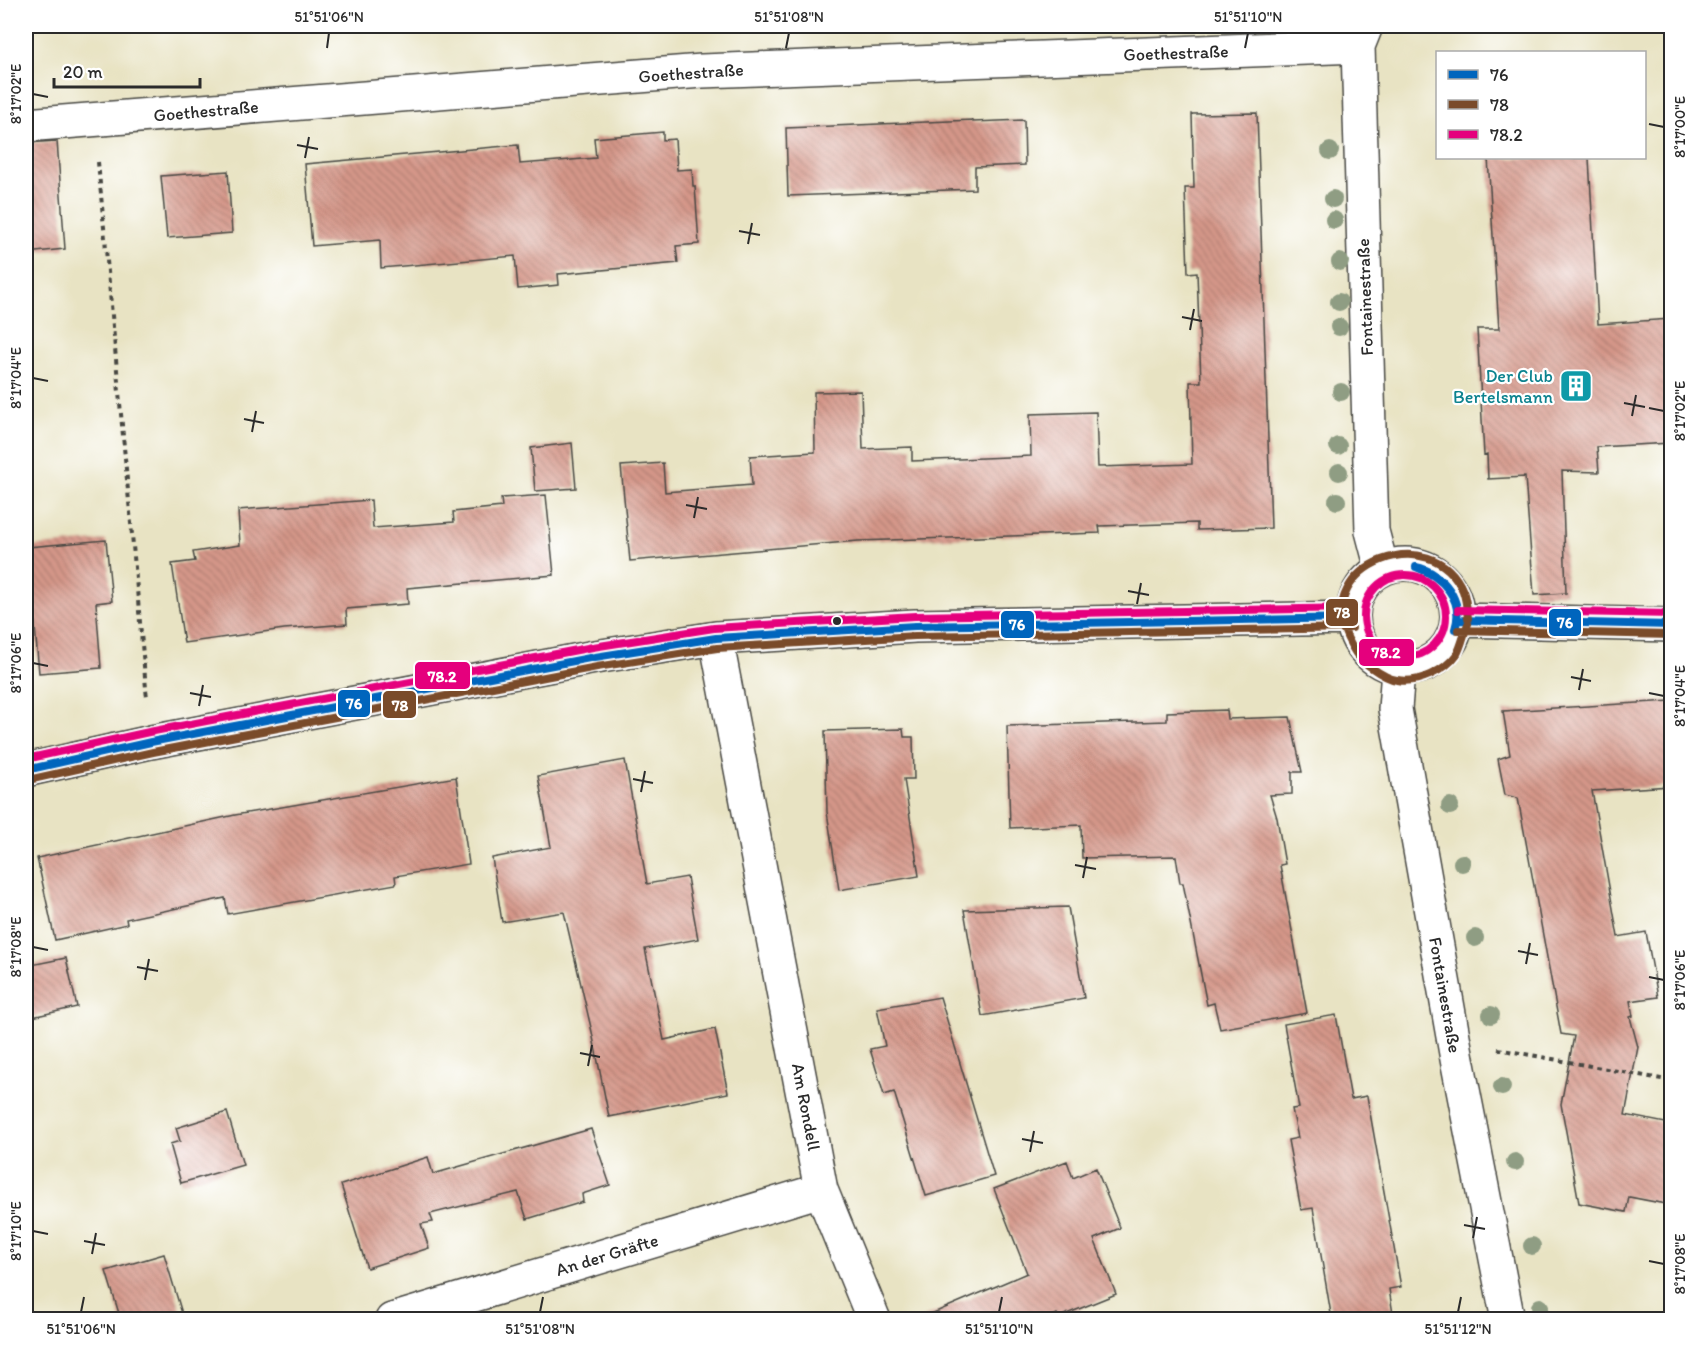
<svg xmlns="http://www.w3.org/2000/svg" width="1697" height="1345" viewBox="0 0 1697 1345" font-family="Itim,sans-serif">
<style>
.building{fill:url(#building-back-hatch)}
.lines{fill:none;stroke-linecap:round;stroke-linejoin:round}
.street-casing{stroke:#474742;stroke-width:36}
.path{stroke:#474742;stroke-width:4;stroke-dasharray:4.5 4.5;stroke-linecap:butt}
.street{stroke:#fff;stroke-width:33}
.bus-1-casing{stroke:#fff;stroke-width:12}
.bus-2-casing{stroke:#fff;stroke-width:12}
.bus-3-casing{stroke:#fff;stroke-width:12}
.bus-1{stroke:#0065bd;stroke-width:8}
.bus-2{stroke:#7a4b2a;stroke-width:8}
.bus-3{stroke:#e5007d;stroke-width:8}
.tree{fill:#8f9d83}
.ticks{fill:none;stroke:#2b2b2b;stroke-width:2}
.bus-dot{fill:#2b2b2b;stroke:#fff;stroke-width:2}
.labels{text-anchor:middle;dominant-baseline:central;stroke-width:4.5;stroke-linejoin:round;paint-order:stroke}
.street-label{font-size:18px;fill:#2b2b2b;stroke:#fff}
.culture-label{font-size:18px;fill:#0d838f;stroke:#fff;text-anchor:end}
.line-badge{stroke:#fff;stroke-width:2}
.badge-label{font-size:16px;text-anchor:middle;font-weight:bold;fill:#fff}
.neatline{fill:none;stroke:#2b2b2b;stroke-width:2}
.ticks-label{font-size:15px;text-anchor:middle;fill:#2b2b2b}
</style>
<defs>
<pattern id="building-back-hatch" width="6" height="6" patternUnits="userSpaceOnUse" patternTransform="scale(1.5)"><rect width="6" height="6" fill="#d59789"/><path d="M-1 5l2 2M0 0l6 6M5-1l2 2" fill="none" stroke="#ad7b70"/></pattern>
</defs>
<rect width="100%" height="100%" fill="#fff"/>
<filter id="ink" filterUnits="userSpaceOnUse"><feTurbulence type="fractalNoise" baseFrequency=".0167" numOctaves="2"/><feDisplacementMap in="SourceGraphic" scale="12" xChannelSelector="R" yChannelSelector="G"/><feConvolveMatrix kernelMatrix="1 2 1 2 8 2 1 2 1" color-interpolation-filters="sRGB"/></filter>
<filter id="wash" filterUnits="userSpaceOnUse"><feTurbulence type="fractalNoise" baseFrequency=".008" numOctaves="4" result="noise"/><feDisplacementMap in="SourceGraphic" scale="24" xChannelSelector="R" yChannelSelector="G"/><feGaussianBlur stdDeviation="1.35" result="paint"/><feColorMatrix in="noise" values="0 0 0 0 0 0 0 0 0 0 0 0 0 0 0 0 0 1.4 0 .05"/><feComposite in="paint" operator="in"/></filter>
<g filter="url(#wash)">
<rect width="100%" height="100%" fill="#e8e3c3"/>
<g id="blocks">
<path class="building" d="M1257,113L1271,528L1197,530V523L1099,526L1100,533L858,541L630,561L621,466L663,463L665,492L752,485L750,456L815,452L814,392L861,391L863,449L912,447V461L1031,456L1030,414L1096,412L1098,467L1192,464L1190,382H1201L1197,272L1188,273L1185,188H1194L1192,114Z
M973,120V122L1024,120L1025,165L975,167V189L788,196L786,128Z
M663,132V140L675,139L677,170L692,169L693,186H695L699,244L676,246L678,263L558,274L559,285L518,289L515,256L381,268L380,240L312,246L305,164L518,145L520,164L596,158L594,138Z
M57,141L65,249L26,253V143Z
M1488,158H1589L1598,324L1671,319V443L1597,447L1599,472L1562,471L1566,593L1534,595L1525,477L1488,479L1487,454L1484,455L1477,329H1499Z
M228,171L232,233L167,238L161,176Z
M572,443L576,488L535,491L531,448Z
M546,495L554,575L407,588L408,604L346,609L347,624L284,629L184,643L172,564L195,561L193,552L240,545L238,510L371,500L373,528L454,522L453,512L502,507L501,498Z
M106,540L112,601L96,603L101,668L39,673L28,547Z
M1671,701V786L1592,791L1618,937L1646,932L1658,997L1630,1001L1633,1016L1630,1017L1638,1047L1625,1115L1671,1124V1205L1629,1197L1626,1212L1579,1203L1561,1104L1574,1036L1561,1034L1518,798L1505,795L1498,759L1510,755L1503,711Z
M1227,710L1228,719L1290,717L1302,772H1292V794L1270,795L1277,818L1285,864L1280,865L1307,1013L1220,1029L1214,1003L1207,1005L1183,883H1180L1176,856L1082,858L1081,825L1010,828L1007,726L1167,721V712Z
M903,729L904,737H913L914,779H904L919,876L839,890L827,812L825,731Z
M625,760L647,884L687,877L698,939L645,949L664,1040L715,1029L728,1093L609,1117L592,1032L564,912L502,922L492,858L551,847L538,776Z
M456,777L469,864L395,876L396,884L228,914L225,898L126,919L127,924L55,940L37,858L235,815Z
M1068,907L1084,998L982,1016L964,910Z
M66,958L77,1007L32,1017L26,988V966Z
M940,997L994,1176L926,1196L894,1092L884,1095L870,1049L885,1046L877,1008Z
M1336,1015L1351,1099L1367,1096L1401,1287L1389,1289L1394,1320H1332L1313,1208L1301,1210L1288,1140L1298,1138L1292,1109L1299,1108L1284,1024Z
M227,1112L243,1165L181,1183L170,1144L180,1141L176,1128Z
M591,1129L610,1185L582,1194L583,1202L527,1219L518,1192L430,1214L433,1222L421,1224L429,1248L367,1268L341,1185L428,1157L433,1174Z
M1067,1161L1073,1178L1096,1168L1120,1228L1094,1239L1116,1294L1059,1317L1057,1314L1044,1320H917L1027,1273L994,1189Z
M164,1254L184,1320H121L106,1271Z"/>
</g>
</g>
<g filter="url(#ink)">
<use href="#blocks" fill-opacity="0" stroke="#474742" stroke-width="1.5"/>
<g class="lines">
<defs>
<path id="street" d="M1366,26L1358,46L1372,531L1382,569
M26,125L702,71L1358,46
M1353 616a52 52 0 1 1 104 0a52 52 0 1 1-104 0Z
M1458,620L1672,625
M716,638L821,1190L874,1320
M1398,670L1395,709L1457,1059L1508,1320
M26,770L151,742L595,657L716,638L915,626L1352,618
M392,1320L821,1190"/>
</defs>
<use href="#street" class="street-casing"/>
<path class="path" d="M98,162L147,699
M1498,1049L1672,1081"/>
<use href="#street" class="street"/>
<defs>
<path id="bus-1" d="M1416,567C1443,572 1465,602 1455,629
M1416,567C1441,576 1465,599 1455,629
M1458,620L1672,625
M26,770L151,742L595,657L716,638L915,626L1352,618"/>
<path id="bus-2" d="M1468,624C1464,633 1462,645 1457,654C1445,671 1417,684 1397,680C1388,679 1379,673 1372,668C1357,658 1355,653 1347,637C1315,565 1432,519 1463,591C1466,599 1467,609 1468,618
M1458,630L1672,635
M28,780L153,752L597,667L717,648L915,636L1352,628"/>
<path id="bus-3" d="M1364 616a41 41 0 1 1 82 0a41 41 0 1 1-82 0Z
M1458,610L1672,614
M26,759L149,732L593,647L714,628L915,616L1352,608"/>
</defs>
<use href="#bus-1" class="bus-1-casing"/>
<use href="#bus-2" class="bus-2-casing"/>
<use href="#bus-3" class="bus-3-casing"/>
<use href="#bus-1" class="bus-1"/>
<use href="#bus-2" class="bus-2"/>
<use href="#bus-3" class="bus-3"/>
</g>
<g class="tree">
<circle cx="1330" cy="151" r="9"/>
<circle cx="1333" cy="199" r="9"/>
<circle cx="1334" cy="220" r="9"/>
<circle cx="1340" cy="262" r="9"/>
<circle cx="1339" cy="302" r="9"/>
<circle cx="1339" cy="327" r="9"/>
<circle cx="1341" cy="392" r="9"/>
<circle cx="1338" cy="446" r="9"/>
<circle cx="1339" cy="472" r="9"/>
<circle cx="1337" cy="501" r="9"/>
<circle cx="1450" cy="806" r="9"/>
<circle cx="1462" cy="863" r="9"/>
<circle cx="1475" cy="938" r="9"/>
<circle cx="1491" cy="1015" r="9"/>
<circle cx="1502" cy="1087" r="9"/>
<circle cx="1515" cy="1162" r="9"/>
<circle cx="1532" cy="1246" r="9"/>
<circle cx="1540" cy="1307" r="9"/>
</g>
</g>
<path class="ticks" d="M327,48L329,33M786,48L789,33M1245,48L1248,33M33,94L48,97M1649,124L1664,127M297,145L318,149M305,158L309,137M739,231L760,235M748,244L752,223M1182,317L1202,321M1190,330L1194,309M33,378L48,381M1624,403L1645,407M1649,408L1664,411M1632,416L1636,395M244,419L264,423M252,432L256,411M686,505L707,509M694,518L698,497M1128,591L1149,595M1137,604L1141,583M33,663L48,666M1571,677L1591,681M1579,690L1583,669M190,693L211,697M1649,693L1664,696M199,706L203,685M633,779L653,783M641,792L645,771M1075,865L1096,869M1083,878L1087,857M33,947L48,950M1518,951L1538,955M1526,964L1530,943M137,967L158,971M1649,977L1664,980M145,980L149,959M580,1053L600,1057M588,1066L592,1045M1022,1139L1043,1143M1030,1152L1034,1131M1464,1225L1485,1229M33,1231L48,1234M1473,1238L1477,1217M84,1241L105,1245M92,1254L96,1233M1649,1261L1664,1264M81,1312L84,1297M540,1312L543,1297M999,1312L1002,1297M1458,1312L1461,1297"/>
<defs>
<symbol id="building-square" viewBox="-11 -11 22 22"><rect x="-9" y="-9" width="18" height="18" rx="4" fill="#0f9aa8" stroke="#fff"/><path d="M-4-6H4V6H1V3H-1V6H-4ZM-2.5-4.3h1.7v1.8h-1.7ZM.8-4.3h1.7v1.8H.8ZM-2.5-1h1.7V.8h-1.7ZM.8-1h1.7V.8H.8Z" fill="#fff"/></symbol>
</defs>
<g fill-rule="evenodd">
<use href="#building-square" x="1557" y="367" width="38" height="38"/>
</g>
<circle class="bus-dot" cx="837" cy="621" r="5"/>
<g class="labels">
<g class="street-label">
<text transform="translate(1176 53) rotate(-2)">Goethestraße</text>
<text transform="translate(691 73) rotate(-4)">Goethestraße</text>
<text transform="translate(206 111) rotate(-5)">Goethestraße</text>
<text transform="translate(1365 297) rotate(-92)">Fontainestraße</text>
<text transform="translate(1445 995) rotate(80)">Fontainestraße</text>
<text transform="translate(806 1107) rotate(79)">Am Rondell</text>
<text transform="translate(607 1255) rotate(-17)">An der Gräfte</text>
</g>
<g class="culture-label">
<text x="1553" y="376">Der Club<tspan x="1553" dy="21">Bertelsmann</tspan></text>
</g>
</g>
<g class="line-badge">
<rect x="1325" y="598" width="34" height="29" rx="6" fill="#7a4b2a"/>
<rect x="1548" y="608" width="34" height="29" rx="6" fill="#0065bd"/>
<rect x="1000" y="610" width="35" height="29" rx="6" fill="#0065bd"/>
<rect x="1358" y="638" width="57" height="29" rx="6" fill="#e5007d"/>
<rect x="414" y="661" width="57" height="29" rx="6" fill="#e5007d"/>
<rect x="337" y="689" width="34" height="29" rx="6" fill="#0065bd"/>
<rect x="382" y="690" width="35" height="29" rx="6" fill="#7a4b2a"/>
</g>
<g class="badge-label">
<text x="1342" y="618">78</text>
<text x="1565" y="628">76</text>
<text x="1017" y="630">76</text>
<text x="1386" y="658">78.2</text>
<text x="442" y="682">78.2</text>
<text x="354" y="709">76</text>
<text x="400" y="711">78</text>
</g>
<rect width="1697" height="1345" fill="none" stroke="#fff" stroke-width="66"/>
<rect x="1436" y="51" width="210" height="108" fill="#ffffff" stroke="#aaaaaa" stroke-width="1.5"/>
<rect x="1448" y="70" width="30" height="9" fill="#0065bd" stroke="#aaaaaa" stroke-width="1.5"/>
<text x="1490" y="81" font-size="18" fill="#2b2b2b">76</text>
<rect x="1448" y="100" width="30" height="9" fill="#7a4b2a" stroke="#aaaaaa" stroke-width="1.5"/>
<text x="1490" y="111" font-size="18" fill="#2b2b2b">78</text>
<rect x="1448" y="130" width="30" height="9" fill="#e5007d" stroke="#aaaaaa" stroke-width="1.5"/>
<text x="1490" y="141" font-size="18" fill="#2b2b2b">78.2</text>
<path d="M54 78v9h146v-9" fill="none" stroke="#2b2b2b" stroke-width="3"/>
<text x="63" y="78" font-size="18" fill="#2b2b2b" stroke="#ffffff" stroke-width="4.5" paint-order="stroke">20 m</text>
<rect x="33" y="33" width="1631" height="1279" class="neatline"/>
<g class="ticks-label">
<text x="329" y="22">51°51'06"N</text>
<text x="789" y="22">51°51'08"N</text>
<text x="1248" y="22">51°51'10"N</text>
<text transform="translate(16 94) rotate(-90)" y="5">8°17'02"E</text>
<text transform="translate(1680 127) rotate(-90)" y="5">8°17'00"E</text>
<text transform="translate(16 378) rotate(-90)" y="5">8°17'04"E</text>
<text transform="translate(1680 411) rotate(-90)" y="5">8°17'02"E</text>
<text transform="translate(16 663) rotate(-90)" y="5">8°17'06"E</text>
<text transform="translate(1680 696) rotate(-90)" y="5">8°17'04"E</text>
<text transform="translate(16 947) rotate(-90)" y="5">8°17'08"E</text>
<text transform="translate(1680 980) rotate(-90)" y="5">8°17'06"E</text>
<text transform="translate(16 1231) rotate(-90)" y="5">8°17'10"E</text>
<text transform="translate(1680 1264) rotate(-90)" y="5">8°17'08"E</text>
<text x="81" y="1334">51°51'06"N</text>
<text x="540" y="1334">51°51'08"N</text>
<text x="999" y="1334">51°51'10"N</text>
<text x="1458" y="1334">51°51'12"N</text>
</g>
</svg>
